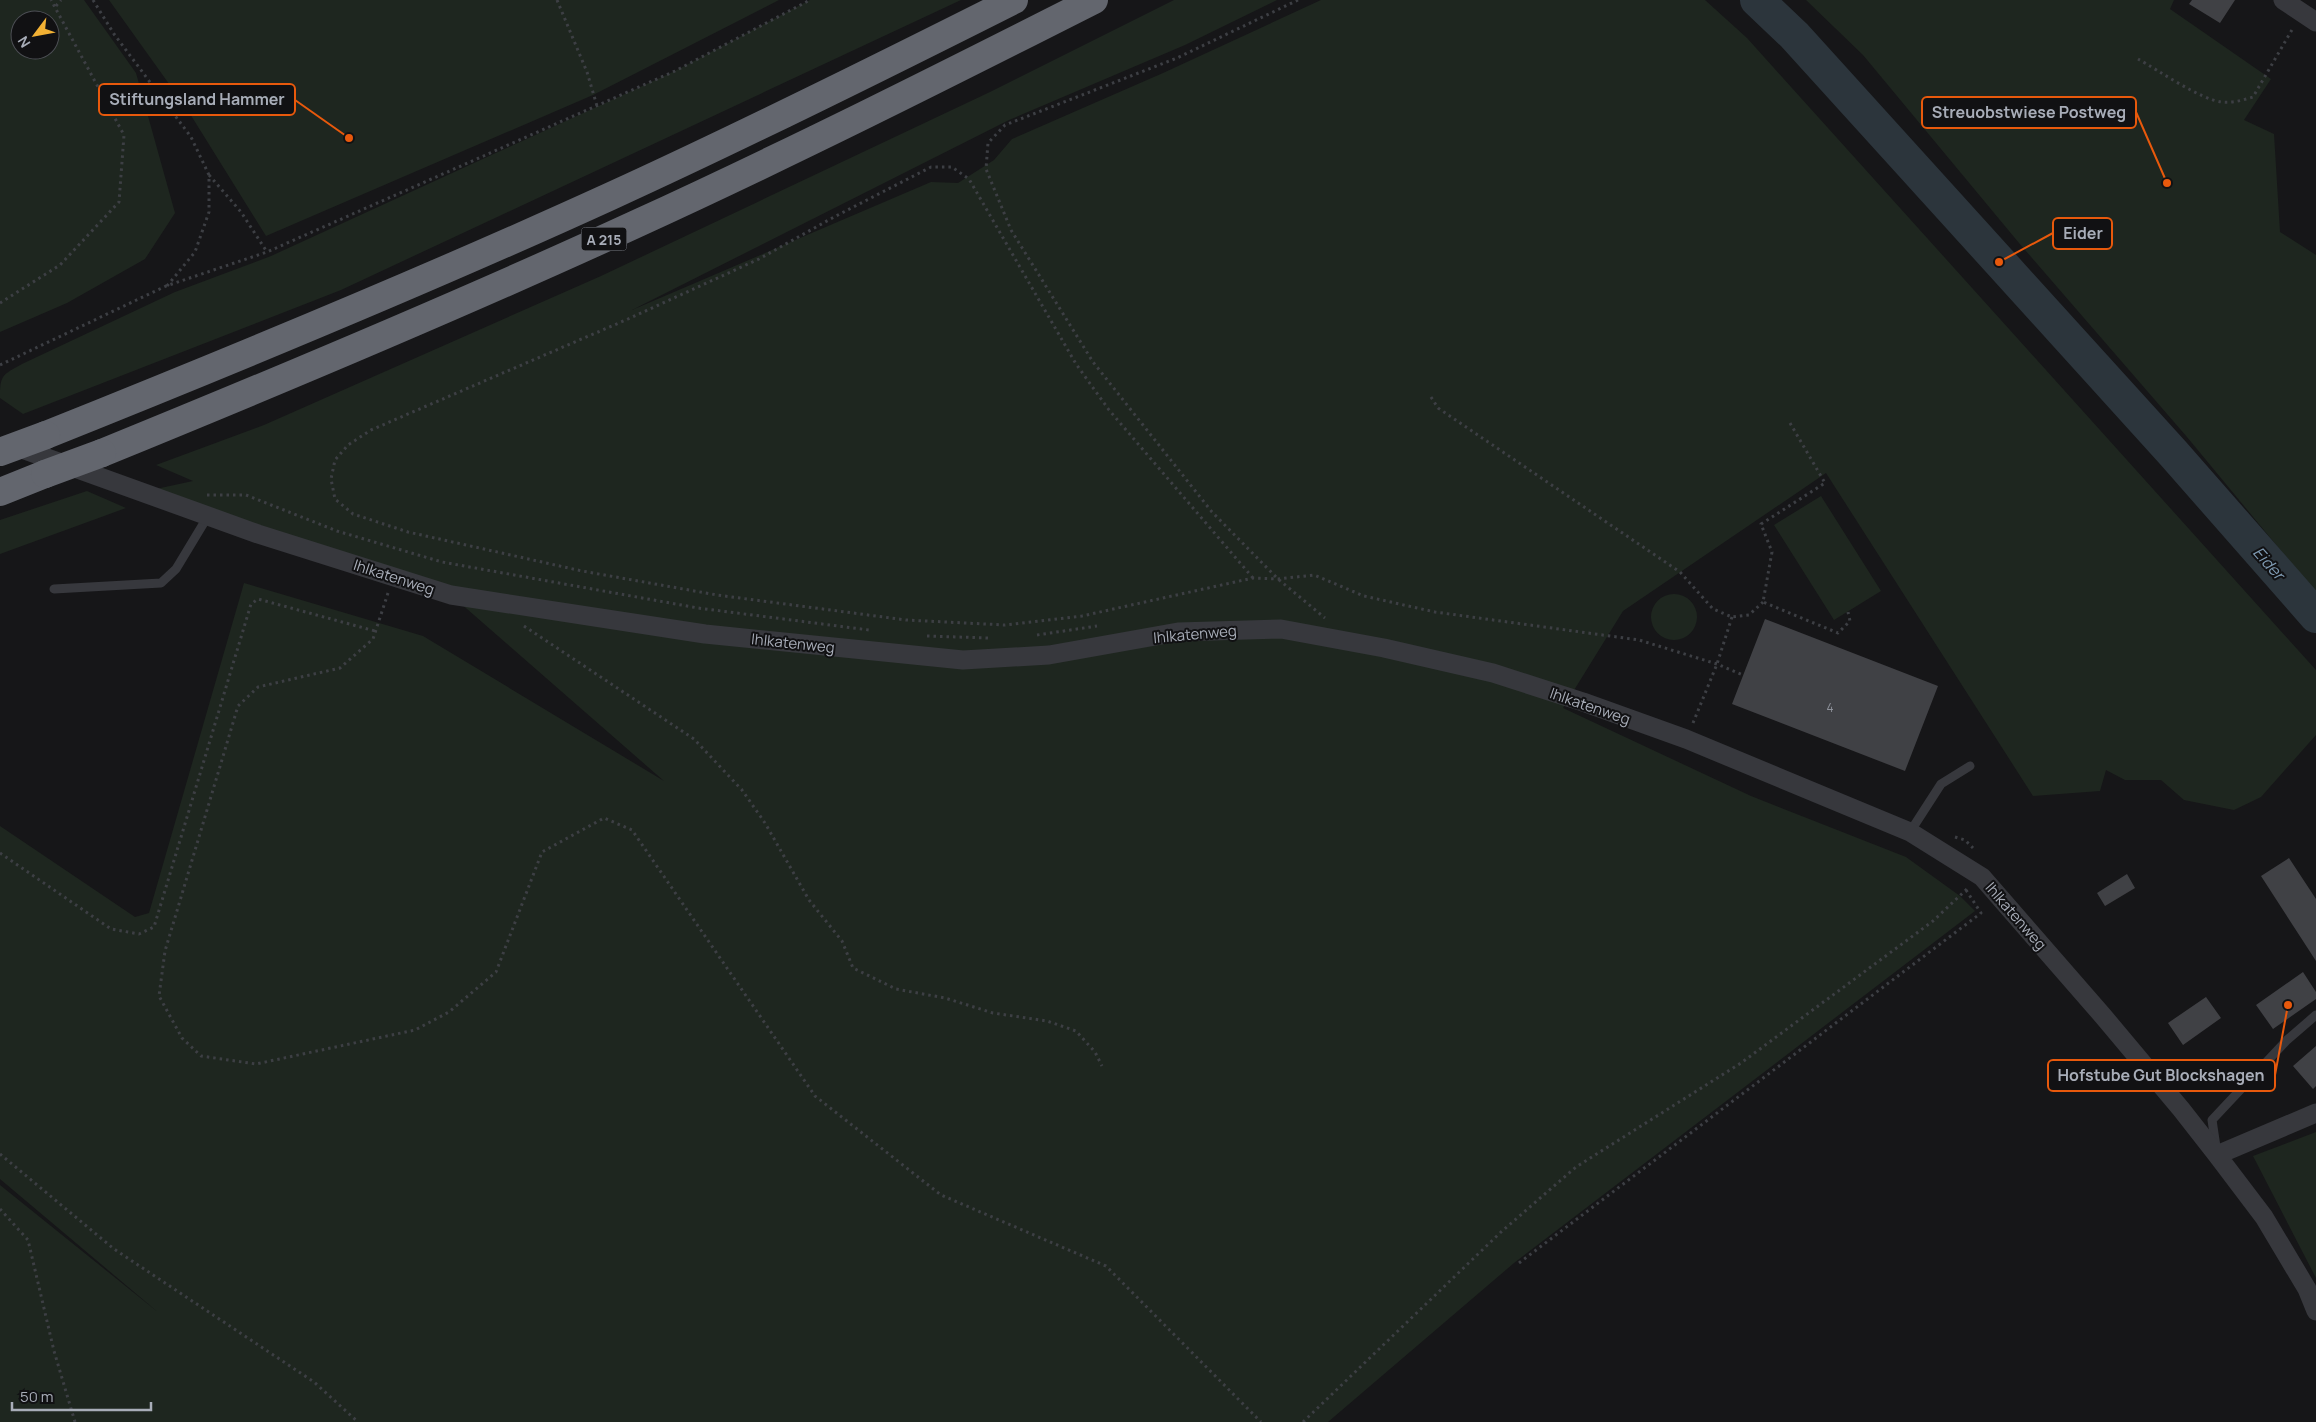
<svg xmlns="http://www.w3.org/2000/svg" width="2316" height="1422" viewBox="0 0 2316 1422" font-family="Manrope,sans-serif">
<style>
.green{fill:#1e261f;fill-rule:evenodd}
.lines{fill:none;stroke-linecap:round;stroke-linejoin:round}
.river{stroke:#2c353c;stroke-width:34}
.building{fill:#404145}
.path{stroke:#3d3f44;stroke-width:3;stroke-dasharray:2.5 4;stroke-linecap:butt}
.service{stroke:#37383d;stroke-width:9}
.minor{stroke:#37383d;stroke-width:19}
.motorway{stroke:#63666e;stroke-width:28}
.motorway-bridge{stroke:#63666e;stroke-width:28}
.labels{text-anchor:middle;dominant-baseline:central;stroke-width:4;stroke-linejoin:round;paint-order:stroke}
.number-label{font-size:12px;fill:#8e929b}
.shield{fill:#111113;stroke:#7b7e86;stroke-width:1}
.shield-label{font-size:14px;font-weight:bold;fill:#a8adb8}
.street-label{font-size:15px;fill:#a8adb8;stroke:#111113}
.water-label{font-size:16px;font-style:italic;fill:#7f9bb3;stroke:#111113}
.leader{fill:none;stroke:#e8590c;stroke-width:2}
.callout-dot{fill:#e8590c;stroke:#111113;stroke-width:2}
.callout{fill:#111113;stroke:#e8590c;stroke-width:2}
.callout-label{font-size:16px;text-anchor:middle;font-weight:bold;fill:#a8adb8}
</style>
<rect width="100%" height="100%" fill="#161618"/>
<path class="green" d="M0,0H84L136,73L175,213L145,259L67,303L0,332ZM20,20H50V50H20Z
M109,0H779L593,95L266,236L187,109Z
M810,0H961L341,290L23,414L0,398C0,375 2,375 22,364L175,292L271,256L675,71Z
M1174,0H1277L1185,45L1009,120L632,310L931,182L958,183L994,160L1012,139L1163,73L1321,0H1705L1747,38L2316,670V735L2261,797L2234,810L2184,800L2161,780H2125L2106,770L2100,791L2033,796L1826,473L1623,611L1563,708L1751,796L1906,857L1960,896L1975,911L1514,1263L1328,1422H0V1185L159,1313L0,1179V826L135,917L149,913L244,583L423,636L664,781L451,595L142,492L193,481L156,465L264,425L601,276L990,92Z
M1806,0H2174L2170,9L2271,79L2244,120L2274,134L2280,232L2316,255V593L2187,437L2019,243L1863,55Z
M87,491L126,508L0,554V520Z
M1821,496L1881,591L1834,620L1774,525Z
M1651 617a23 23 0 1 1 46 0a23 23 0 1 1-46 0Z
M2316,1132V1278L2253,1156Z"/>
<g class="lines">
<path class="river" d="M1757,0L1794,35L2173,453L2316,616"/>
</g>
<path class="building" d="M2192,0H2235L2220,23L2189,4Z
M1765,619L1938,686L1905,771L1732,704Z
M2289,858L2316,899V961L2261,876Z
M2127,874L2135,888L2105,906L2097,893Z
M2303,972L2316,992V999L2273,1029L2256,1005Z
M2206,997L2221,1018L2183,1045L2168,1023Z
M2316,1046V1086L2313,1089L2293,1066Z"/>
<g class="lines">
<path class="path" d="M93,0L114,34L191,137L209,175V212L195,252L167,286
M557,0L587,72L597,106
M1298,0L1177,58L1005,125L988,143L986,169L1011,230L1093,362L1212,512L1278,579L1325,618
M56,6L61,0
M2138,59C2158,70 2201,100 2222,102C2234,103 2243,100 2253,97L2293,28
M209,175L241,212L267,252
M0,303L60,265L119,202L124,135L51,0
M0,365L166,286L267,252L675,71L810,0
M1431,397L1438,408L1680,572L1713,609L1732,617L1749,615L1763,602
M1790,423L1825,483L1761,524L1772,552L1763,602L1838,633L1850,621L1848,612
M207,495H246L337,531L442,562L698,608L869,630
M1253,578L1109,410L1076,364L969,179L952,167H931L834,217L759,259L628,319L371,430L348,445L335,460L331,479L335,499L353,514L408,532L582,571L717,595L906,620L1005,625L1082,616L1253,578L1278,579L1314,575L1364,596L1435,612L1639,640L1717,664L1743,675
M388,593L373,639L340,668L258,687L238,706L165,951L159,996L182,1038L201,1056L256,1064L415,1030L449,1012L496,972L542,852L604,818L632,830L815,1096L941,1195L1106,1266L1261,1422
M524,626L694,739L742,790L765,823L809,900L842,941L853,968L896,989L945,998L993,1013L1047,1021L1076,1031L1095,1052L1102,1066
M1037,635L1097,626
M927,636L989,638
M1693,723L1717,664L1732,617
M1955,837L1965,840L1973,848
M0,853L111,929L139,934L154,927L251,604L258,599L375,631
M0,1154L114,1249L314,1382L358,1422
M0,1209L28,1240L54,1351L75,1422
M1519,1263L1981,913L1966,890
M1303,1422L1501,1232L1576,1167L1741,1063L1933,921L1968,888"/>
<path class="service" d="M54,589L161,583L176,569L208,516
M1910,832L1941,784L1970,766
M2216,1147L2212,1120L2287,1040L2316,1015"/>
<path class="minor" d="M2283,0L2316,22
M11,445L258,534L451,595L705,634L963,660L1049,655L1178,632L1281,629L1384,648L1493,673L1583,702L1686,739L1910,832L1982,877L2103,1016L2181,1109L2217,1155L2264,1217L2307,1289L2316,1311
M2217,1155L2316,1113"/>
<path class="motorway" d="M46,435C236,359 425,281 611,196C747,134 881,67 1014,0
M102,453C281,380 460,305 636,224C791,153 942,77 1094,0
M0,492L45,474"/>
<path class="motorway-bridge" d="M0,452L46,435
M45,474L102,453"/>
</g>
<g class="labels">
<g class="number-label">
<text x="1830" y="707">4</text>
</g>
<rect class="shield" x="581.5" y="227.5" width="45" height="23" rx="4"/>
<g class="shield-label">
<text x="604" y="239">A 215</text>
</g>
<g class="street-label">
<text transform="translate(394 577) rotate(18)">Ihlkatenweg</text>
<text transform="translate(1195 634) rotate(-5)">Ihlkatenweg</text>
<text transform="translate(793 643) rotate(6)">Ihlkatenweg</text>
<text transform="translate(1590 706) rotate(19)">Ihlkatenweg</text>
<text transform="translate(2016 916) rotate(49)">Ihlkatenweg</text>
</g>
<g class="water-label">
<text transform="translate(2269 563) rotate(48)">Eider</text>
</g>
</g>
<path class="leader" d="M349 138L295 100M2167 183L2136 112M1999 262L2053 233M2288 1005L2275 1075"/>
<g class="callout-dot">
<circle cx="349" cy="138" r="5"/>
<circle cx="2167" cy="183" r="5"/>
<circle cx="1999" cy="262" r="5"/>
<circle cx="2288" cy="1005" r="5"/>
</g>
<g class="callout">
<rect x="99" y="84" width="196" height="31" rx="5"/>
<rect x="1922" y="97" width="214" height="31" rx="5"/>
<rect x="2053" y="218" width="59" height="31" rx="5"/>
<rect x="2048" y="1060" width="227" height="31" rx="5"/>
</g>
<g class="callout-label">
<text x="197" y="105">Stiftungsland Hammer</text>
<text x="2029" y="118">Streuobstwiese Postweg</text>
<text x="2083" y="239">Eider</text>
<text x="2161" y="1081">Hofstube Gut Blockshagen</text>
</g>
<g transform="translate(35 35) rotate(238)"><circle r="24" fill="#111113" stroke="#4d4f55"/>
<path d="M0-4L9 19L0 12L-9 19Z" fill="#f2b134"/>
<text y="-8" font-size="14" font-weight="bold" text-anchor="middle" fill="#a8adb8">N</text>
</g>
<path d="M12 1402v8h139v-8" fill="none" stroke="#a8adb8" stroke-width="2.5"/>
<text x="20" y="1402" font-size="15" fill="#a8adb8" stroke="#111113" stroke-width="4" paint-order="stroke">50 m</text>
</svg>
